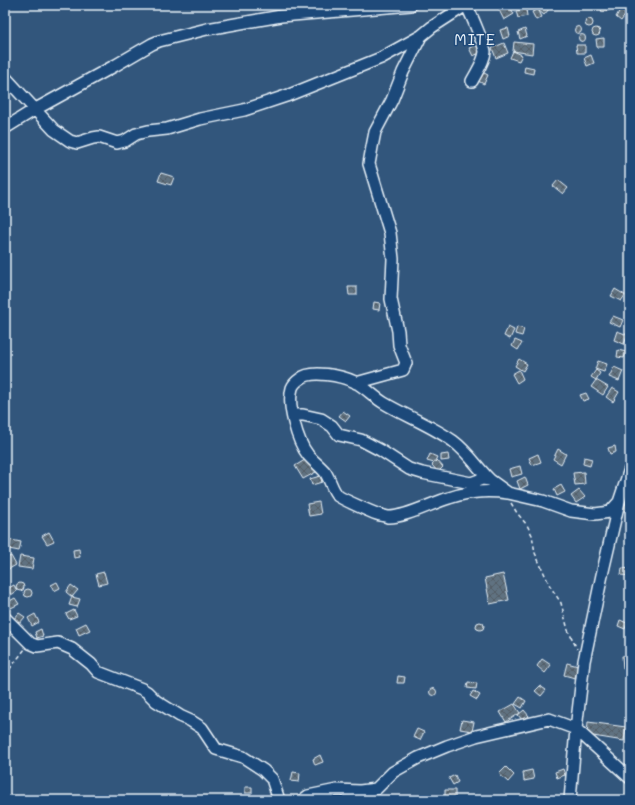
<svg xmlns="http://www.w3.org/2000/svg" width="635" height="805" viewBox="0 0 635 805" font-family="Mali,sans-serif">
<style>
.building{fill:url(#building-cross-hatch);stroke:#e8f1f8}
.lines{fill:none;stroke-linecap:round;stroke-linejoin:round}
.minor-casing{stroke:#e8f1f8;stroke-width:14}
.path{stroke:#e8f1f8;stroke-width:1.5;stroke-dasharray:4 3;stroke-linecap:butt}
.minor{stroke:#1f4a7a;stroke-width:11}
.labels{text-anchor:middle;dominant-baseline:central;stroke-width:3;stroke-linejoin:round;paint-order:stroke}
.quarter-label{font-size:16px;letter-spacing:1px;fill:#e8f1f8;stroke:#1f4a7a}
</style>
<defs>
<pattern id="building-cross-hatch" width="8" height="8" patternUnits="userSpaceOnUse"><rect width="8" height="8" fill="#607281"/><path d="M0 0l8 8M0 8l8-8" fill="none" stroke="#535d66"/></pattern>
</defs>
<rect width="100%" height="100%" fill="#32567c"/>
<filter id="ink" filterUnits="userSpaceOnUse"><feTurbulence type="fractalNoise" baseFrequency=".025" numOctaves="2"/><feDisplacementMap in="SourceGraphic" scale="8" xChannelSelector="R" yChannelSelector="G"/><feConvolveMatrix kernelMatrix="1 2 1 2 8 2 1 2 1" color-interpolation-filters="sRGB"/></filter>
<g filter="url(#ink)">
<path class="building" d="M509,5L514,14L504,20L499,10Z
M543,5L549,9L544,15L538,10Z
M600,5H609L610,10L602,12Z
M526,9L527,16L518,18L516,11Z
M538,9L542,17L536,20L532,12Z
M620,10L626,14L621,21L616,17Z
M585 23a4 4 0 1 1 8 0a4 4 0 1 1-8 0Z
M574.5 30a3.5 3.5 0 1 1 7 0a3.5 3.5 0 1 1-7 0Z
M508,28L510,36L503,39L500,30Z
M592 32a4 4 0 1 1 8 0a4 4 0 1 1-8 0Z
M525,29L527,36L520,39L518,32Z
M578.5 38a3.5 3.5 0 1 1 7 0a3.5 3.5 0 1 1-7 0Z
M604,38V47H597L596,39Z
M514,42L533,44L532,54L513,51Z
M504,43L508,53L496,58L492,48Z
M477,45L480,53L473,56L469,48Z
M576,45H585V53H577Z
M513,51L522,55L519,61L510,58Z
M591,55L594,63L587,66L584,58Z
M525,66L534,68L533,74L524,72Z
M482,72L488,75L484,84L478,81Z
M161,173L174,177L171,185L158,181Z
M558,180L568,188L563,194L553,186Z
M348,287H357V295H349Z
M615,289L625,295L621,301L611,296Z
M374,302L380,303L379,310L373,309Z
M613,316L623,320L620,327L609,322Z
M508,327L514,330L510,339L504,336Z
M517,327L524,329L522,336L515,334Z
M617,331L628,335L624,344L614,340Z
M515,340L522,343L518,350L512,346Z
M618,350L626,352L624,358L617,357Z
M519,359L527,364L523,371L515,366Z
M598,361L607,364L604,372L595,369Z
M614,367L623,371L619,381L609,377Z
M519,370L523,379L517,383L512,374Z
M596,370L600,373L596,380L591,377Z
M596,380L608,387L603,395L591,387Z
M612,388L619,392L613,402L606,397Z
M586,393L589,399L583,401L580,395Z
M343,411L350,416L346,421L339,416Z
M615,446L616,452L610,454L608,448Z
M558,449L566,454L561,464L553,459Z
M430,454L437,457L434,463L427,461Z
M448,454L449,460L441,461V455Z
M538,454L541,462L532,465L529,458Z
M584,457L592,459L590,466L583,464Z
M308,458L316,472L303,479L295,466Z
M437,460L443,467L438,472L432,465Z
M520,466L522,474L511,477L509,469Z
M584,472L585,484L575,485L573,473Z
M320,476L322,482L312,485L310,479Z
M525,477L528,485L520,489L517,481Z
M561,485L565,492L557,496L554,489Z
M579,490L585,497L576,503L571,496Z
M319,502L321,514L309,516L307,504Z
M619,502L630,505V512L624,511Z
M49,532L54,541L47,544L42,536Z
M11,540L21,542L19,551L9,549Z
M79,549L80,557L74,558L73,550Z
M11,556L16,565L9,569L5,559Z
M20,556L34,558L32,569L18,567Z
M622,568L630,569V576L621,575Z
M104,572L107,583L99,585L96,574Z
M503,574L509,600L490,604L485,578Z
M57,582L60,588L54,591L51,585Z
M16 587a4 4 0 1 1 8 0a4 4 0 1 1-8 0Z
M14,585L17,591L11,595L7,589Z
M71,585L78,590L72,597L66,592Z
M24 593a4 4 0 1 1 8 0a4 4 0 1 1-8 0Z
M72,597L80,599L77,607L69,605Z
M15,598L19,604L9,609L6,603Z
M74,610L77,616L69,619L66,614Z
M19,613L25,617L19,624L13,620Z
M35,614L39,622L32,626L28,618Z
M620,620L627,623L625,629L618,626Z
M476 626a4 4 0 1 1 8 0a4 4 0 1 1-8 0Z
M86,623L90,630L79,635L76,628Z
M41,629L43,636L37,638L35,632Z
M630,655V671H625V669H623L622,656Z
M542,659L551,665L545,673L537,666Z
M567,663L578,666L575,678L564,675Z
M398,676L405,677L404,683H397Z
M468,682L477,683L476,689L467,688Z
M540,686L546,690L541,696L535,691Z
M429.5 692a3.5 3.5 0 1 1 7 0a3.5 3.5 0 1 1-7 0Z
M473,691L480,695L477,700L470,696Z
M520,697L526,701L522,708L515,704Z
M514,704L520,713L506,722L500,712Z
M524,710L529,716L523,721L518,715Z
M462,720L474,722L472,731L460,729Z
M588,722L626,727L624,741L587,735Z
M417,729L424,732L420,740L413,737Z
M320,755L323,762L315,765L313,759Z
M506,767L514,775L508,782L499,774Z
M563,769L565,775L557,778L555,772Z
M532,770L534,779L524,781L523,772Z
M293,772L300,773L299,782L291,781Z
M455,775L458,782L453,785L449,778Z
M245,787H252V793H245Z
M445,790H455V800H445Z"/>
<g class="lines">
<defs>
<path id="minor" d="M466,5C470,11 485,47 485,52C484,62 476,73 472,81
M5,77L54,130L70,141L77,143L93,138L99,137L117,143L125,141L136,134L148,131L167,129L200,119L244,110L289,95L381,58L421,36
M5,128L34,110L116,65L152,44L159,41L207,29L281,16L411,5
M356,383L403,370L406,363L399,345L398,331L391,299L393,259L390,233L369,164L372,147L375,132L392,100L403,72L421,36L432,27L466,5
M294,415H303L321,419L332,426L339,435L361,440L380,450L409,469L422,473L471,483L482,479L490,480L508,493L543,501L571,511L595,514L610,512L619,502
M490,480C477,467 468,452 453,441C432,426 406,416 384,403C374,397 365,387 355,382C342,376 311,369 300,379C297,381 293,385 292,388C287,405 297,441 308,455C313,461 320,466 325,472C330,479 332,490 338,496C342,499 371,512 377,514C380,515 385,516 388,517C404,518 432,503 449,498C469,491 487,490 508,493
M5,618L30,643L37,646L58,643L72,649L91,664L98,672L142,689L147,692L156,701L180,716L191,721L202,728L216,749L243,757L263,770L272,779L279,800
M303,800L308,796L337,790L360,791L376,789L393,772L418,758L447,746L476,736L549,719L576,729L630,778
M570,800L576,729L584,661L602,575L619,502L630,469"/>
</defs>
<use href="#minor" class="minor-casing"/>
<path class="path" d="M511,503L517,513L527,525L532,535L535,553L550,586L561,603L568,630L577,649
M5,675L25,649
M181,800L187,797L201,800"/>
<use href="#minor" class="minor"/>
</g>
</g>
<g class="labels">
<g class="quarter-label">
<text x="475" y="38">MITE</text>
</g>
</g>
<rect width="635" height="805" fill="none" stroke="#1f4a7a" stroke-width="20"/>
<rect x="10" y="10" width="615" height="785" fill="none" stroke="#e8f1f8" stroke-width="1.5" filter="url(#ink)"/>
</svg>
